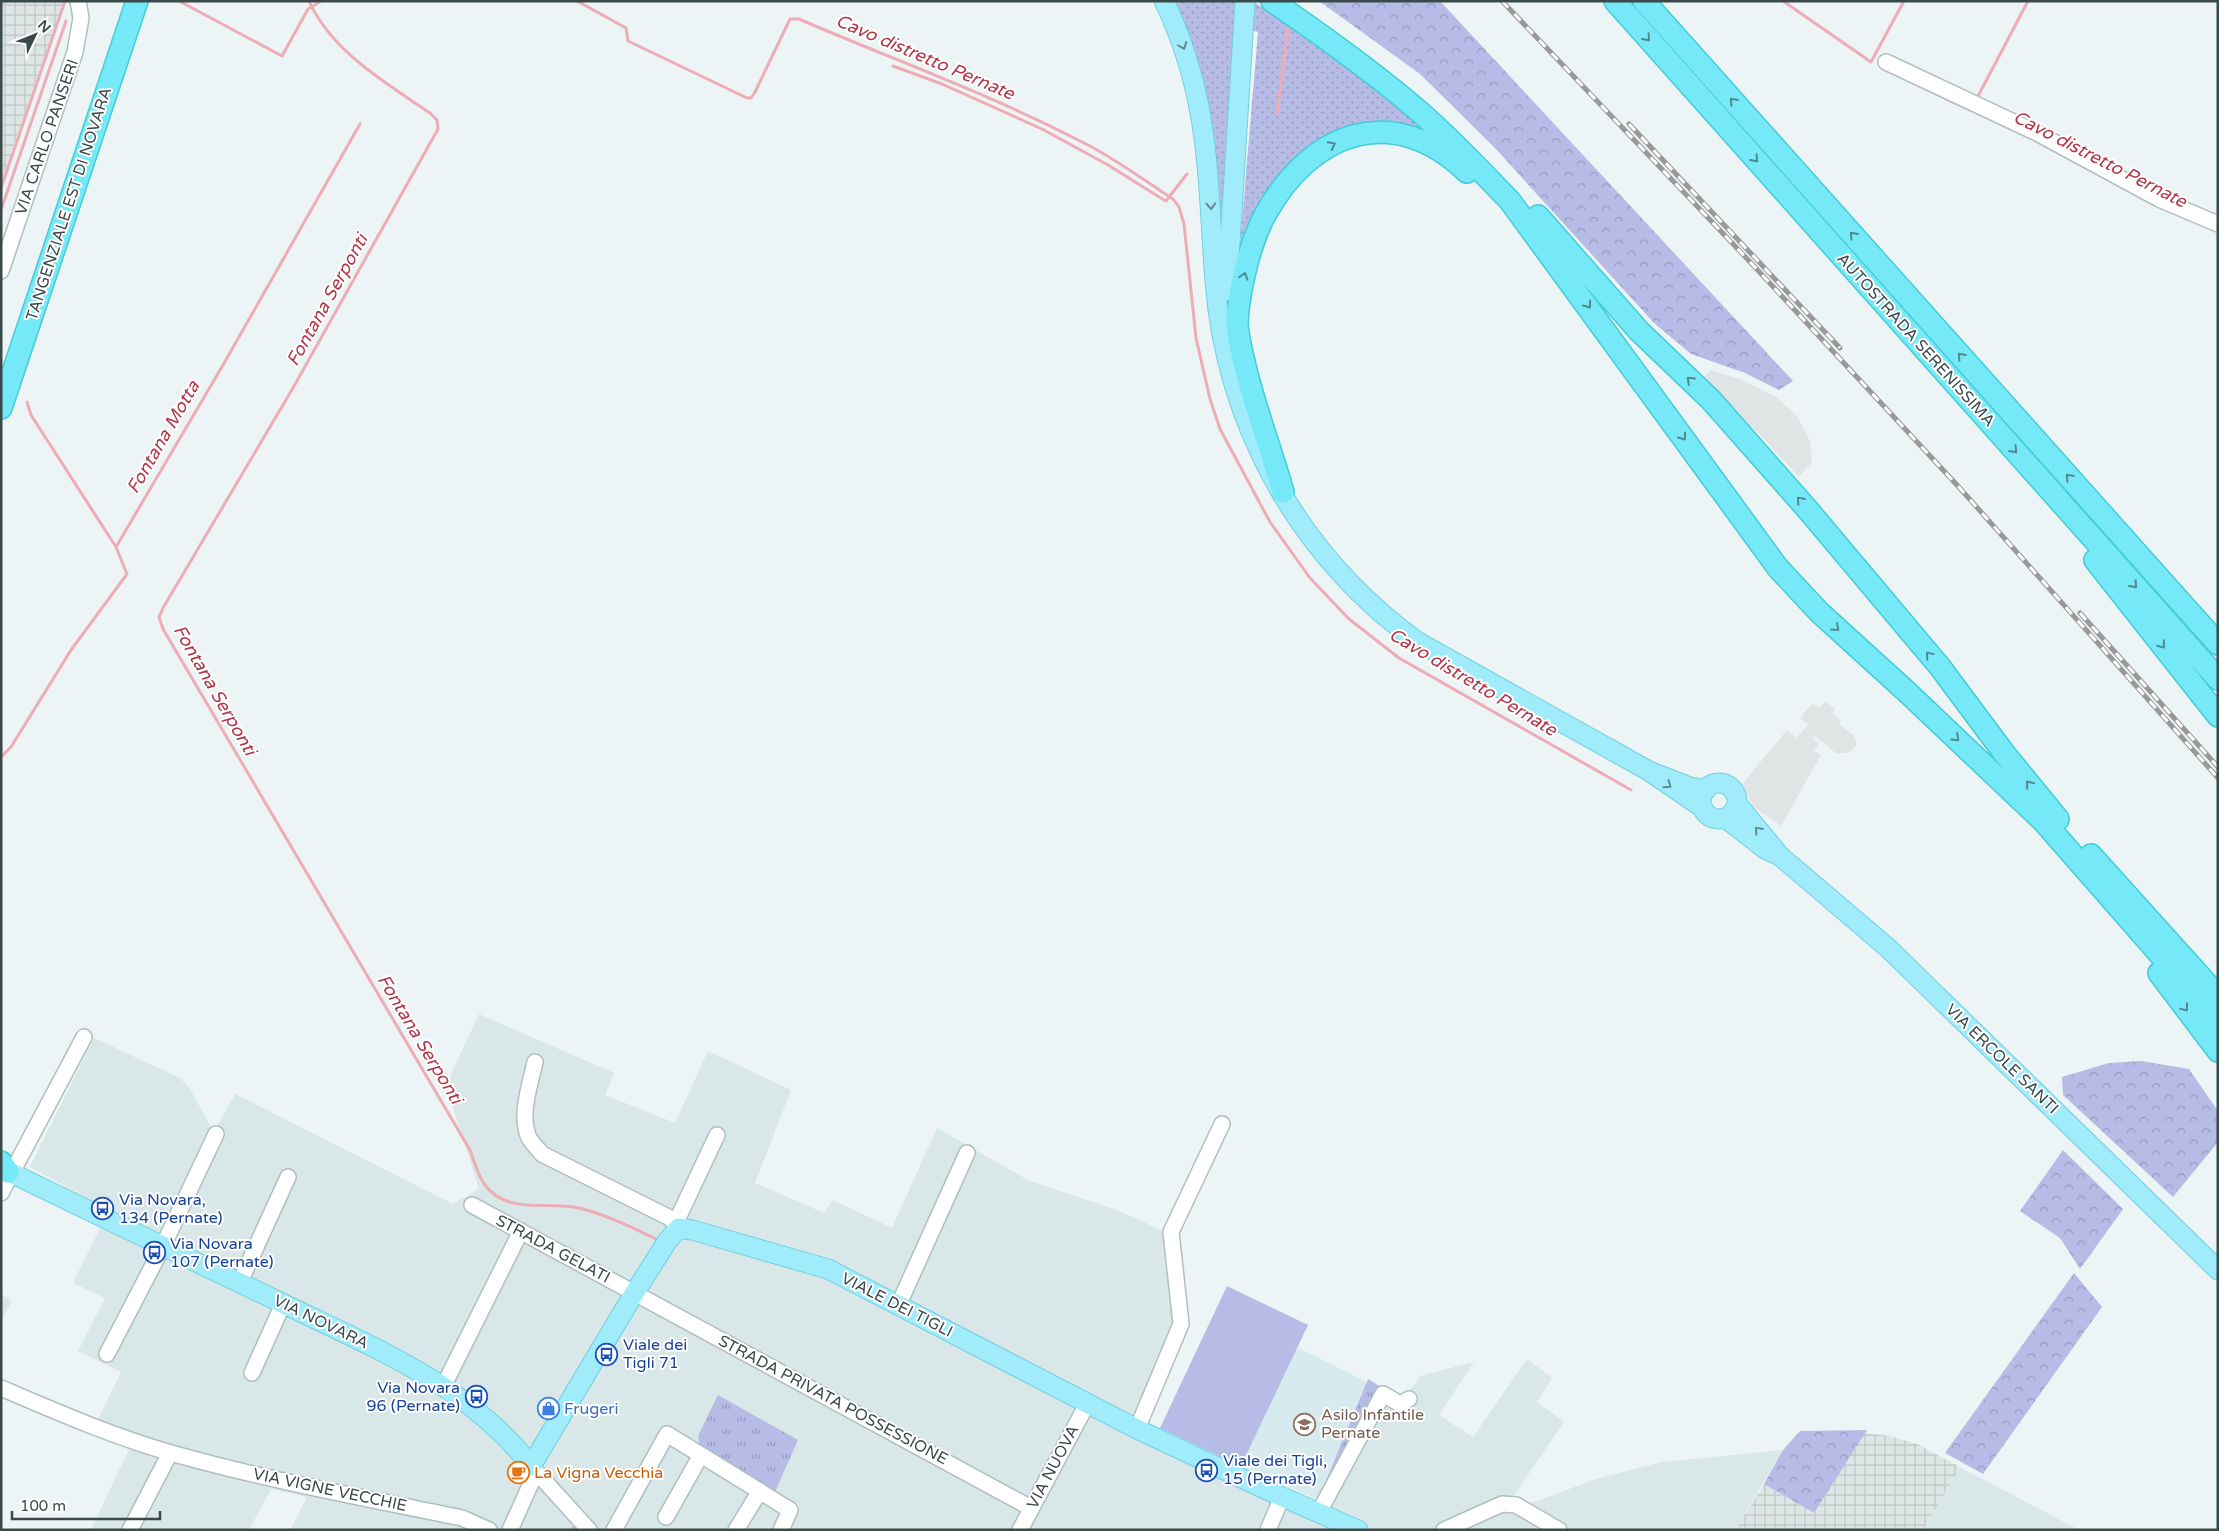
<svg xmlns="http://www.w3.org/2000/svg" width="2219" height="1531" viewBox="0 0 2219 1531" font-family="'Varela Round',sans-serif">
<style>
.residential{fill:#dae7e9}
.industrial{fill:url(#industrial-grid)}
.education{fill:#d7eaed}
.grass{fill:url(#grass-dots)}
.forest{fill:url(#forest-crowns)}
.park{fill:url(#park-tufts)}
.garden{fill:#b7bce7}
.parking{fill:#e0e4e4}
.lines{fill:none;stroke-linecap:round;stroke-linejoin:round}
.stream{stroke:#eeacb6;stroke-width:3}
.minor-casing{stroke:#afbfc0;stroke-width:18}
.major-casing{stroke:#70cfdf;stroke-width:21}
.highway-casing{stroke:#44ccd7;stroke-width:24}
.minor{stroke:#fff;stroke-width:15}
.major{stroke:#a0ecfa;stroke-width:19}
.highway{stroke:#75e9f7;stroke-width:21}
.rail-casing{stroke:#999;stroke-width:5}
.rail{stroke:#fff;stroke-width:3;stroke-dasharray:9;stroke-linecap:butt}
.oneway{stroke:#52898f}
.oneway2{stroke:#638a90}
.labels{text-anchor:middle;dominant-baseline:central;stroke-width:4;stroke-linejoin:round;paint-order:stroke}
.street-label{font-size:16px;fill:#3a4949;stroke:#fff}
.transit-label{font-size:16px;fill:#164399;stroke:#fff;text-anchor:start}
.shop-label{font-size:16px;fill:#366cbe;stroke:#fff;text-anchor:start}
.education-label{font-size:16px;fill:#785e54;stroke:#fff;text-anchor:start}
.food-label{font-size:16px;fill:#c56008;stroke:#fff;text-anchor:start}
.water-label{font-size:18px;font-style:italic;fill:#b23647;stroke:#fff}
</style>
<defs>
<pattern id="industrial-grid" width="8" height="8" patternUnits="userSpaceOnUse" patternTransform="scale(1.25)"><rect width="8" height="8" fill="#dde5e5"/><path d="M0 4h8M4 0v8" fill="none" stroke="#bec6c6"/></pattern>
<pattern id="grass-dots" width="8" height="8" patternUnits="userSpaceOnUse" patternTransform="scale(1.25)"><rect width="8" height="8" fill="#b7bce7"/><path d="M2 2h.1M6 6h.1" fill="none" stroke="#969bbd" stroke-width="1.8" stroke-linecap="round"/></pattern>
<pattern id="forest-crowns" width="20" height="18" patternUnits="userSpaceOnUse" patternTransform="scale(1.25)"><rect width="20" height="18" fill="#b7bce7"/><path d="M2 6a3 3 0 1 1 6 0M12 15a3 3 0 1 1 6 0" fill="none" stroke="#969bbd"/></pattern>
<pattern id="park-tufts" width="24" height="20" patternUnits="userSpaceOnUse" patternTransform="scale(1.25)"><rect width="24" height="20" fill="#b7bce7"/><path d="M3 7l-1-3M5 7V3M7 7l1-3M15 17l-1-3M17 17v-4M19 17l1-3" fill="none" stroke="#969bbd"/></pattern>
</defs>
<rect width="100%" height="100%" fill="#ecf4f5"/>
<path class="residential" d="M479,1014L614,1073L605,1095L675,1123L708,1051L791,1090L755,1183L824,1213L833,1200L892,1228L937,1128L1028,1180L1122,1212L1167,1233L1176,1328L1137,1421L1239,1470L1327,1506L1386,1393L1402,1402L1420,1376L1474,1362L1439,1415L1473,1437L1527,1359L1552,1378L1537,1402L1564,1422L1514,1495L1526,1505L1599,1478L1662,1462L1783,1450L1735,1530H290L307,1497L271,1489L249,1530H91L128,1451L138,1436L98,1419L121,1372L78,1351L105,1298L73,1283L109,1210L30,1167L94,1038L180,1078L190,1089L214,1132L235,1094L453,1204L479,1189L446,1085Z
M1960,1467L2079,1530H1923Z"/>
<path class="industrial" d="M1,1H64L1,183Z
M1864,1433L1890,1436L1917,1444L1960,1467L1923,1530H1735L1764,1484L1814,1513Z"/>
<path class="education" d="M1297,1347L1367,1382L1318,1500L1241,1466Z"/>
<path class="grass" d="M1171,1H1253L1363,79L1432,135L1307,151L1237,280L1258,32L1235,27L1221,222L1213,134L1188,39Z"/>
<path class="forest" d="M1319,1H1440L1793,381L1779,390L1745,373L1691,354L1654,323L1495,148L1420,74Z
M2141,1061L2189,1069L2218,1111V1142L2173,1197L2063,1095L2062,1077L2109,1063Z
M2063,1150L2123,1209L2080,1269L2060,1238L2020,1211Z
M2074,1273L2102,1307L1983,1474L1945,1453Z
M1867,1430L1814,1513L1764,1484L1783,1450L1800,1431Z"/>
<path class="park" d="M1368,1379L1381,1387L1328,1484L1325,1483Z
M718,1395L798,1440L772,1499L701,1455L698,1436Z"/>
<path class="garden" d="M1227,1286L1308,1325L1241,1466L1160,1428Z"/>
<path class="parking" d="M1711,370L1742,380L1776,397L1797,416L1810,441L1812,462L1799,477L1762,437L1699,381Z
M1825,701L1835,709L1832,713L1841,721L1839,724L1854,736L1857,744L1850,752L1837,754L1815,736L1813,739L1819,744L1814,751L1821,755L1781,826L1752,806L1743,783L1787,730L1797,738L1808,725L1800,718L1813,703L1819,708Z
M1,1294L12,1301L1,1321Z"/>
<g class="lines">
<path class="stream" d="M179,1L282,56L308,9L321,1
M309,1C332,52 386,83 430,113L437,120L438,129L293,388L163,608L159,617L163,629L470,1150C474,1161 478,1176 485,1185C507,1215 548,1201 579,1208C607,1215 633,1228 658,1240
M577,1L626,28L628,41L747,98H751L755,92L790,19H799C894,60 992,95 1084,143C1116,159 1144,180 1174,200L1179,207L1184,224L1196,338L1210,399L1220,429L1270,522L1310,578L1349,619L1399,658L1631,790
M1783,1L1871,62L1904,1
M893,66L942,84L1042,129L1108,165L1164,200L1166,201L1187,174
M1946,99L1971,110
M1976,100L2028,1
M1972,108L1971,110L1983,116
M1277,113L1289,22
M1,188L65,1
M1,210L66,21
M27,402L31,415L116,547
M1,757L11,747L71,650L127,574L116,547L223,365L360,124
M573,1528L574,1530"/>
<defs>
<path id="minor" d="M1886,62L2037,133L2159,199L2218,224
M1,271L75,52L81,18L78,1
M535,1062C530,1085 519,1115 529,1138C532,1143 538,1149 542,1154L670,1218L679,1228
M1,1193L84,1037
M472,1205L1031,1508
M679,1228L678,1218L717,1135
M240,1282L288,1177
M898,1306L967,1153
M107,1354L163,1246L216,1134
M252,1373L283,1304
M443,1387L521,1231
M1,1388C57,1412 112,1436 171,1453C266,1480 365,1498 462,1518L489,1530
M1137,1429L1181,1324L1171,1232L1222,1124
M531,1466L589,1530
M1319,1512L1383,1394L1400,1404L1409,1399
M666,1517L701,1455
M130,1530L170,1453
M510,1530L536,1472
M614,1530L667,1434L790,1510L781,1530
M736,1530L760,1491
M1020,1530L1087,1404
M1268,1530L1282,1497
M1444,1530L1502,1504L1516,1505L1559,1530"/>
<path id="major" d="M1164,1C1211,98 1207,179 1215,281C1226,426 1300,557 1418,642L1649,771
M1227,291L1245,1
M1701 801a18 18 0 1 1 36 0a18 18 0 1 1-36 0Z
M1703,808L1649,771L1690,787L1706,790
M1725,818L1765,849L1780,856L1737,804
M1780,856L1888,948L2218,1270
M1,1168C95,1214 190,1259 284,1304C372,1347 469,1385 531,1466L635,1292L668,1240L679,1228L692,1230L828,1269L1137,1429L1269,1491L1358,1530"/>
<path id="highway" d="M1272,1C1323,36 1374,72 1421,113C1453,141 1481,171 1510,201L1778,568L1819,612L1907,692L2044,822L2199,999
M1615,1L2218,679
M1644,1L2218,644
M1538,216L1639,331L1711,400L1808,510L1940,667L2004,753L2058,819
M1,408L137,1
M1283,492C1271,449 1254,406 1244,362C1241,349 1237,334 1237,321C1239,290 1250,242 1265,215C1311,131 1393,101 1467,172
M2095,560L2218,716
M2091,855L2218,996
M2159,973L2218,1051
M2191,988L2218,1022
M1,1162L8,1172"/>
</defs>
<use href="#minor" class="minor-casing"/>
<use href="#major" class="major-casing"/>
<use href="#highway" class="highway-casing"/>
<use href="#minor" class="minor"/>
<use href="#major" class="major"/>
<use href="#highway" class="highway"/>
<defs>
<path id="rail" d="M1502,1L1752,264L1957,485L2218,778
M1629,124L1840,348
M2080,613L2218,767"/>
</defs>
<use href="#rail" class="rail-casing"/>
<use href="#rail" class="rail"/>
</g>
<defs><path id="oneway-chevron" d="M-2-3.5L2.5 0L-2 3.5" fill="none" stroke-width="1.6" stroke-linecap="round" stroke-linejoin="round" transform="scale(1.25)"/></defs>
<g class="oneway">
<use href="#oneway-chevron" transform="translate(1647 38) rotate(48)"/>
<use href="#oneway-chevron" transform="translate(1733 101) rotate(-132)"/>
<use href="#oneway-chevron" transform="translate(1332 145) rotate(-27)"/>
<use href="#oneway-chevron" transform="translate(1755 159) rotate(48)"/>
<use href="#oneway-chevron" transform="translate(1853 235) rotate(-132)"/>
<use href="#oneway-chevron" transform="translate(1244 276) rotate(-74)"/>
<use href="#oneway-chevron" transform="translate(1588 305) rotate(54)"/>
<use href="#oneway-chevron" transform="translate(1961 356) rotate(-132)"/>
<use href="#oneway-chevron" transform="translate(1690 380) rotate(-136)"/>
<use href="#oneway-chevron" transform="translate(1683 437) rotate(54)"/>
<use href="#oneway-chevron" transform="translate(2014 450) rotate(48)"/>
<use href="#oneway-chevron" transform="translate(2069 477) rotate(-132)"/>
<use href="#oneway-chevron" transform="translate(1800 500) rotate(-131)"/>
<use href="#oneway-chevron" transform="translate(2134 585) rotate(48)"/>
<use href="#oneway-chevron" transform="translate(1836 628) rotate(42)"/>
<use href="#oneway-chevron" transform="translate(2162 645) rotate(52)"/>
<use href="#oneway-chevron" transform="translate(1929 655) rotate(-130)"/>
<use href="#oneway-chevron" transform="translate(1956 738) rotate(43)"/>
<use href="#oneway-chevron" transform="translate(2029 784) rotate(-129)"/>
<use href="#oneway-chevron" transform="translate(2185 1008) rotate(53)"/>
</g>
<g class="oneway2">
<use href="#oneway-chevron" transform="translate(1183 46) rotate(69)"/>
<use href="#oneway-chevron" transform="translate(1211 206) rotate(87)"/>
<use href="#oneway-chevron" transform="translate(1668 785) rotate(35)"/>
<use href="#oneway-chevron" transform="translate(1758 830) rotate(-131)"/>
</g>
<defs>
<symbol id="bus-ring" viewBox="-11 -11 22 22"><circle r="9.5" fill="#fff" stroke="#1a4fb4" stroke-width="1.5"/><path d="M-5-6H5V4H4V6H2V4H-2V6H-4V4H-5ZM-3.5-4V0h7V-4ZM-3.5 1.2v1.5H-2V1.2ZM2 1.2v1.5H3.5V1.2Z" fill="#1a4fb4"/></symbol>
<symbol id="shop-ring" viewBox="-11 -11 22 22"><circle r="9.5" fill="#fff" stroke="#3f7fe0" stroke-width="1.5"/><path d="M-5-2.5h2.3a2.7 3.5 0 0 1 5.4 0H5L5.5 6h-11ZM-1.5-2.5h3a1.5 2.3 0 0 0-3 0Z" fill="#3f7fe0"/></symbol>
<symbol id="school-ring" viewBox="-11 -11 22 22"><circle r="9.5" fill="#fff" stroke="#8d6e63" stroke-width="1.5"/><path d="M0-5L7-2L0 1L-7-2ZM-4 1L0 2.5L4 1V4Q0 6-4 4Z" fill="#8d6e63"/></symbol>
<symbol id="cafe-ring" viewBox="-11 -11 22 22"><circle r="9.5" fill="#fff" stroke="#e8710a" stroke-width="1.5"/><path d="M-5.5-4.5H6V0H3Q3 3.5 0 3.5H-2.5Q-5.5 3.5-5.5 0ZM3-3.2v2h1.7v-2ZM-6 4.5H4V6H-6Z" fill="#e8710a"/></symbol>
</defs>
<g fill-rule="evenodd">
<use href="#bus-ring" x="90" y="1196" width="25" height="25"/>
<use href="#bus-ring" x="142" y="1240" width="25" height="25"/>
<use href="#bus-ring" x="594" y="1342" width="25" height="25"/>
<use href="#bus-ring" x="464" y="1384" width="25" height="25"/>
<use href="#shop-ring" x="536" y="1396" width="25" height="25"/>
<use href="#school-ring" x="1292" y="1412" width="25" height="25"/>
<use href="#bus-ring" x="1194" y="1458" width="25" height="25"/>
<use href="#cafe-ring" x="506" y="1460" width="25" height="25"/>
</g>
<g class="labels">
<g class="street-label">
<text transform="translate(47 137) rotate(-71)">VIA CARLO PANSERI</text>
<text transform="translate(69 204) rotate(-72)">TANGENZIALE EST DI NOVARA</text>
<text transform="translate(1916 340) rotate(48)">AUTOSTRADA SERENISSIMA</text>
<text transform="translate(2002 1059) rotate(44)">VIA ERCOLE SANTI</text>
<text transform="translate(553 1249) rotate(28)">STRADA GELATI</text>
<text transform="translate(897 1305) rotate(27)">VIALE DEI TIGLI</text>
<text transform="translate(321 1322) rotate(26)">VIA NOVARA</text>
<text transform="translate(833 1400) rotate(28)">STRADA PRIVATA POSSESSIONE</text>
<text transform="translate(1053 1467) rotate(-62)">VIA NUOVA</text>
<text transform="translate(330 1490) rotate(12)">VIA VIGNE VECCHIE</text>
</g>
<g class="transit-label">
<text x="119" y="1200">Via Novara,<tspan x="119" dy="18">134 (Pernate)</tspan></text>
<text x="170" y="1244">Via Novara<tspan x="170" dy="18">107 (Pernate)</tspan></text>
<text x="623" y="1345">Viale dei<tspan x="623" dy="18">Tigli 71</tspan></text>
<text x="460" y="1388" text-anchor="end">Via Novara<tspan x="460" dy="18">96 (Pernate)</tspan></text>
<text x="1223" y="1461">Viale dei Tigli,<tspan x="1223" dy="18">15 (Pernate)</tspan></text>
</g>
<g class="shop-label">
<text x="564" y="1409">Frugeri</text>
</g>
<g class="education-label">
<text x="1321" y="1415">Asilo Infantile<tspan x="1321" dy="18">Pernate</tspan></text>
</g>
<g class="food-label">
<text x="534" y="1473">La Vigna Vecchia</text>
</g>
<g class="water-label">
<text transform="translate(925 57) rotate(23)">Cavo distretto Pernate</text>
<text transform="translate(2100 159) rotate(27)">Cavo distretto Pernate</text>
<text transform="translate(327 300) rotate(-61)">Fontana Serponti</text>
<text transform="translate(163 437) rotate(-60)">Fontana Motta</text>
<text transform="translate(1473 682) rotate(31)">Cavo distretto Pernate</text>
<text transform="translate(215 690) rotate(60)">Fontana Serponti</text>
<text transform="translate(420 1039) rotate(59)">Fontana Serponti</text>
</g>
</g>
<rect width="2219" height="1531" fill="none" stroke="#3a4949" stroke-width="5"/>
<g transform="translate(35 35) rotate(47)" stroke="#ffffff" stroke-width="4" paint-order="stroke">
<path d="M0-4L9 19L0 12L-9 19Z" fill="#3a4949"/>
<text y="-8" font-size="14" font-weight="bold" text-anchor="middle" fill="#3a4949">N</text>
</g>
<path d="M12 1511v8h148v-8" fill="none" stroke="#3a4949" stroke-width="2.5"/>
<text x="20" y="1511" font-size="15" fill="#3a4949" stroke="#ffffff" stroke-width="4" paint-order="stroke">100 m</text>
</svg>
